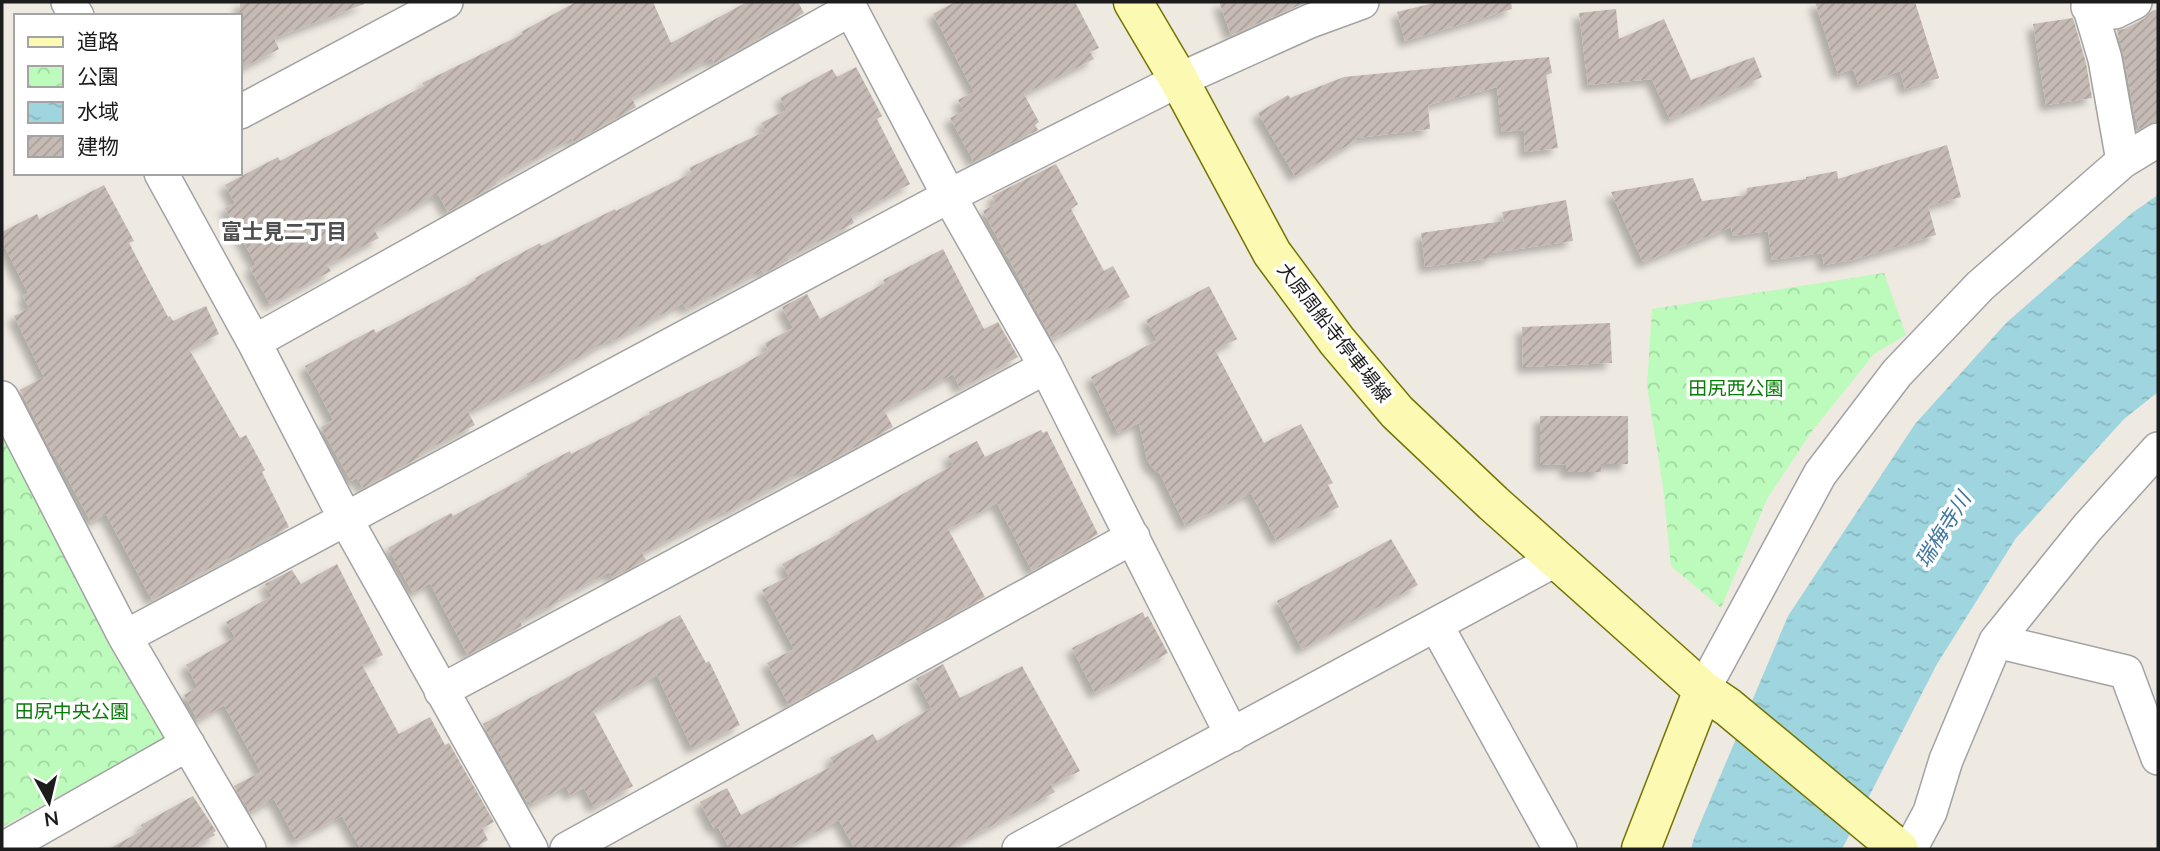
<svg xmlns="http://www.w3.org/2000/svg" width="2160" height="851" viewBox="0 0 2160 851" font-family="Lato,'Noto Sans JP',sans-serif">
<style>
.park{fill:url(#park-crowns)}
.water{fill:url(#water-ripples)}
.building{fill:url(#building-hatch);filter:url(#shadow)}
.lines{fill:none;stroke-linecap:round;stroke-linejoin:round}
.street-casing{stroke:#a3a3a3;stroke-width:36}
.secondary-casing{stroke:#737501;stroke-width:41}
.street{stroke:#fff;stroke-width:33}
.secondary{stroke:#fcf9b2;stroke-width:38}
.labels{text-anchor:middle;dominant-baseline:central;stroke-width:7;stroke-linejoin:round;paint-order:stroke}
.street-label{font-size:19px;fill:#1c1c1c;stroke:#fff}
.park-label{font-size:19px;fill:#087d07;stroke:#fff}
.neighbourhood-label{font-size:21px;font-weight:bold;fill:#4f4f4f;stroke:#fff}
.water-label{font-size:21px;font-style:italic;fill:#41789f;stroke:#fff}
</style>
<defs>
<pattern id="park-crowns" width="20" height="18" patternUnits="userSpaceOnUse" patternTransform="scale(1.75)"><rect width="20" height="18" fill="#bcfbbb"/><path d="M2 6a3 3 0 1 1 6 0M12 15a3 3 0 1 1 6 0" fill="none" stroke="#a1d7a0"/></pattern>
<pattern id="water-ripples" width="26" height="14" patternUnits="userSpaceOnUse" patternTransform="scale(1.75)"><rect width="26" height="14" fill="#9fd5de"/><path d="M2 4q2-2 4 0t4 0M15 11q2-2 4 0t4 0" fill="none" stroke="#88b6be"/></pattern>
<pattern id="building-hatch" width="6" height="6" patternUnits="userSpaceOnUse" patternTransform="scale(1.75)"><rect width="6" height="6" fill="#c6bab4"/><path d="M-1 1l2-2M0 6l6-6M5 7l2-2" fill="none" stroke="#aa9f9a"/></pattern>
<filter id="shadow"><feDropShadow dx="-6" dy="6" stdDeviation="3.5" flood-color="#0004"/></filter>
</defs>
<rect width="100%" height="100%" fill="#eee9e1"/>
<path class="park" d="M1884,273L1906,335L1874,354L1812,431L1767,499L1721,608L1671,566L1663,486L1647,386L1652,309Z
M2,431L166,738L2,827Z"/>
<path class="water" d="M2158,195V392L2124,419L2016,538L1937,664L1842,849H1691L1694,838L1788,616L1915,424L2006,323L2132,213Z"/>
<path class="building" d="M240,2H363L364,4L274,38L279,49L240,69Z
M576,2H653L671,43L747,2H798L804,13L714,63L712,58L632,98L636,107L574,142L572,138L504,176L496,182L497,184L448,212L438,194L374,230L379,238L327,265L331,271L270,304L250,268L256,265L225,208L235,203L225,185L278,157L280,161L424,86L422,83L523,34L521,32Z
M955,2H1075L1099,48L1090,52L1094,59L1024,94L1039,122L1035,125L1038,130L974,162L950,118L964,111L958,100L974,92L933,14Z
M1219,2H1307L1231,35Z
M1438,2H1511L1512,9L1405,41L1397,12Z
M1815,2H1915L1939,78L1905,89L1900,71L1859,85L1853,69L1838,74Z
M1616,9L1619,39L1664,19L1691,80L1754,57L1762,77L1670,119L1652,79L1588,85L1579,13Z
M2158,9V121L2139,129L2134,112L2124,56L2117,30L2124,29L2144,19L2152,11Z
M2073,18L2086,63L2092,98L2046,105L2033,24Z
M1549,57L1552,73L1546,75L1558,148L1525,152L1524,130L1502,132L1497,87L1428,105L1430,129L1357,138V140L1295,176L1258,113L1288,95L1290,98L1344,77Z
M856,67L882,116L877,119L880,125L910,184L851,216L854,223L788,257L789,260L764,273L762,270L686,309L683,303L612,341L611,339L553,372L468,412L475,425L419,454L420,457L363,488L357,478L351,481L321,427L333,420L305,366L374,329L376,333L476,280L475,278L540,243L541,246L615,209L616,211L692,173L689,168L766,131L761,123L787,110L780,98L832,69L837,77Z
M1947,145L1961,197L1928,206L1936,235L1852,260L1824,265L1822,253L1772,260L1768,231L1733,236L1731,227L1643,262L1611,192L1693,178L1702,201L1746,195L1747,188L1806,179V177L1837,171L1838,179Z
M1056,164L1078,204L1071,209L1104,271L1113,266L1130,297L1052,339L983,211L996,204L992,196Z
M104,185L134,241L129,243L168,317L170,316L173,321L206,306L219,334L189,349L240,438L246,435L265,470L262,472L289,527L195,576L196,577L152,600L106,514L91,522L55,455L54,456L20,390L44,377L14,316L29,308L23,296L28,293L2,241V232L37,214L39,219Z
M1566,200L1573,241L1491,253V258L1425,267L1421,233L1504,221L1502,212Z
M943,249L984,329L998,322L1018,357L960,388L953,374L884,410L893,427L807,473L805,470L725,513L724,511L642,553L646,560L612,578L609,572L559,599L560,601L520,621L522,626L468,655L430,583L413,593L388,548L451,513L453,516L528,476L526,474L570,451L571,454L650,414L649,412L732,371L768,350L765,343L793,328L782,307L807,294L820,319L885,283L883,280Z
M1209,286L1237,339L1215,350L1264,443L1301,424L1333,483L1328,485L1339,507L1276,540L1251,493L1185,525L1160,474L1151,466L1147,459L1139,423L1118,433L1091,377L1157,340L1146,320Z
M1610,323L1612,363L1523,367L1522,327Z
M1540,416H1628V464H1601V472H1566V464L1540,465Z
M1041,430L1043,433L1047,431L1098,534L1032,571L997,503L948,529L985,597L789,705L767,663L794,649L762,590L789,576L782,564L840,533L839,531L953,465L948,456L977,441L985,457Z
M1391,539L1418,585L1302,649L1277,601Z
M337,564L383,655L362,665L399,734L430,717L445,745L449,743L494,822L482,828L488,840L472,849H361L342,816L296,840L274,799L250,812L234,786L261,772L224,705L198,720L184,695L198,687L186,665L235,637L226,622L272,596L265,584L292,570L301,584Z
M1143,612L1145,618L1148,616L1168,653L1095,693L1072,648Z
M680,615L706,663L709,661L740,725L692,748L657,675L593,711L633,786L594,807L584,788L570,795L566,786L532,804L530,801L527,802L483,724Z
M943,664L960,698L1022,666L1080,771L1051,785L1055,792L948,849H855L839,820L784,849H730L718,827L720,826L714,829L700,802L727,788L741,815L834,765L830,758L873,734L877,741L931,708L916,679Z
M193,796L216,831L213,833L215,835L189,849H109L143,830L141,825Z"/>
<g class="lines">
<defs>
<path id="street" d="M68,2L77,16
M847,2L949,196L1046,367L1232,735
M2088,2L2105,59L2123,161
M2088,7L2115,12L2135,2
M240,112L446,2
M161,173L254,342L345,518L531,849
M254,342L851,9
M2,398L125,637L249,849
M1436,625L1560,849
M125,637L949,196L1179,80L1310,21L1362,2
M1996,641L2126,672L2158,758
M1703,690L1820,474L1897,373L1980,286L2123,161L2158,140
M441,691L1046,367
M3,849L188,744
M567,849L1133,537
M1019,849L1557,559
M1910,849L1930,812L1946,760L1996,641L2087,528L2158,449"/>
<path id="secondary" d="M1133,2L1179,80L1272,253L1337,341L1397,412L1493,503L1703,690L1728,707L1899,849
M1641,849L1703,690"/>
</defs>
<use href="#street" class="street-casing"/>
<use href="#secondary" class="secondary-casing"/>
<use href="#street" class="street"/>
<use href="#secondary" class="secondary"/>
</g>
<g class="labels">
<g class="street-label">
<text transform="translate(1335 332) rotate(52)">大原周船寺停車場線</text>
</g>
<g class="park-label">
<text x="1736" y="387">田尻西公園</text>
<text x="72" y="710">田尻中央公園</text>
</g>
<g class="neighbourhood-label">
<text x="284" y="230">富士見二丁目</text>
</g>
<g class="water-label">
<text transform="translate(1942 529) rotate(-58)">瑞梅寺川</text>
</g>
</g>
<rect width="2160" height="851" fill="none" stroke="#1c1c1c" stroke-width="7"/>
<rect x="14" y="14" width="228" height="161" fill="#ffffff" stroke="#a4a4a4" stroke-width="2"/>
<rect x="28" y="37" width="35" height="10" fill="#fcf9b2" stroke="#a4a4a4" stroke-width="2"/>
<text x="77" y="49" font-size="21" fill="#1c1c1c">道路</text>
<rect x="28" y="66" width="35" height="21" fill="url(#park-crowns)" stroke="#a4a4a4" stroke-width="2"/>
<text x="77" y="84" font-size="21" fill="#1c1c1c">公園</text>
<rect x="28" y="102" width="35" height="21" fill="url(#water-ripples)" stroke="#a4a4a4" stroke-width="2"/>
<text x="77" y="119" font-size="21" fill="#1c1c1c">水域</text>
<rect x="28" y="136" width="35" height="21" fill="url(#building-hatch)" stroke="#a4a4a4" stroke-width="2"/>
<text x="77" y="154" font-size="21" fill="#1c1c1c">建物</text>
<g transform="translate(49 802) rotate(172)" stroke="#ffffff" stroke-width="5" paint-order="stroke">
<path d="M0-5L12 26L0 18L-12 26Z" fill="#1c1c1c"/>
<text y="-10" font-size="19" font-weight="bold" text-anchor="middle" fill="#1c1c1c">N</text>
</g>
</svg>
